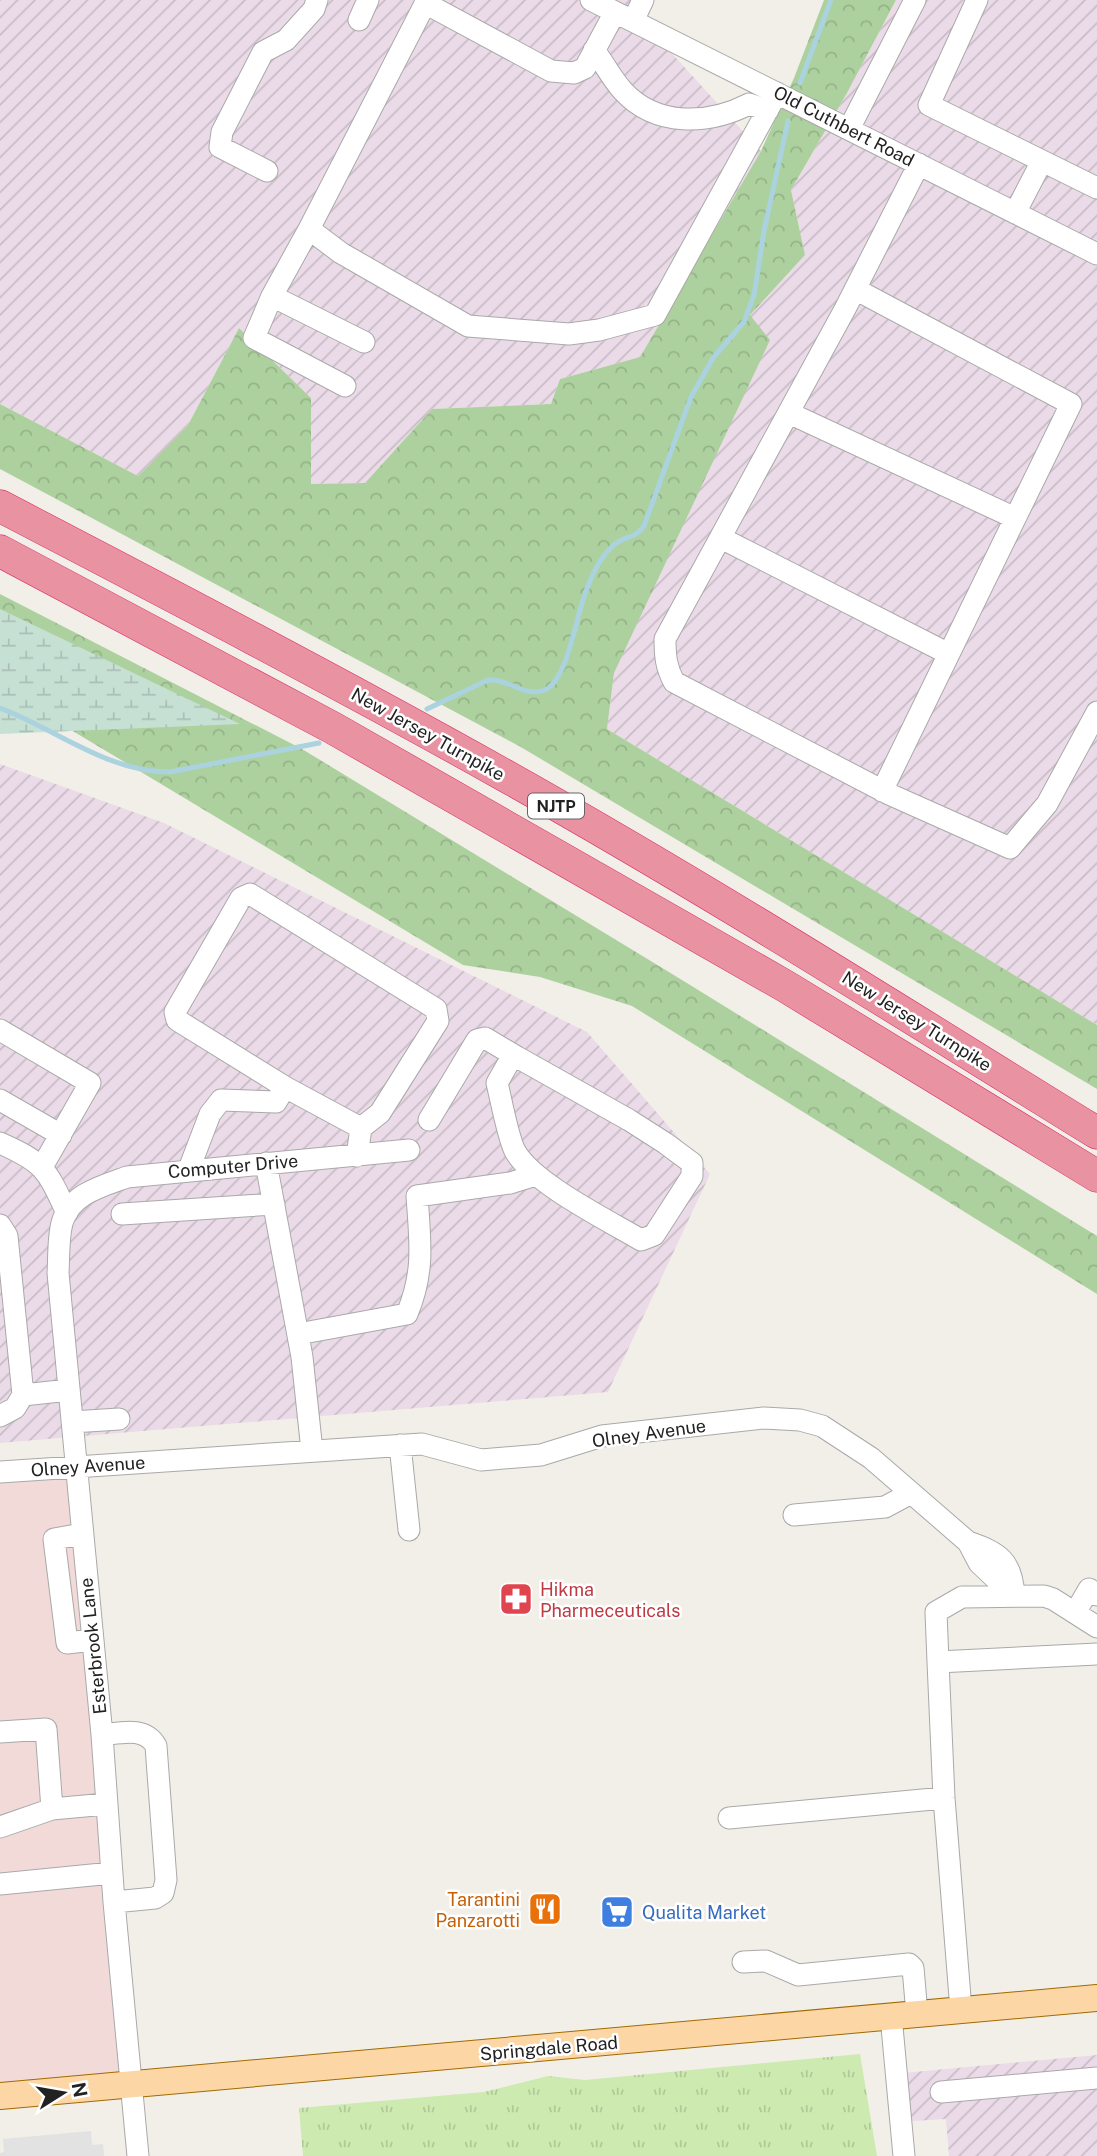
<svg xmlns="http://www.w3.org/2000/svg" width="1097" height="2156" viewBox="0 0 1097 2156" font-family="'Public Sans',sans-serif">
<style>
.commercial{fill:#f2dad9}
.industrial{fill:url(#industrial-furrows)}
.grass{fill:url(#grass-tufts)}
.forest{fill:url(#forest-crowns)}
.wetland{fill:url(#wetland-marsh)}
.parking{fill:#e2e2e2}
.lines{fill:none;stroke-linecap:round;stroke-linejoin:round}
.stream{stroke:#aad3df;stroke-width:5}
.minor-casing{stroke:#a9a9a9;stroke-width:23}
.major-casing{stroke:#a06b00;stroke-width:28}
.highway-casing{stroke:#dc2a67;stroke-width:33}
.minor{stroke:#fff;stroke-width:21}
.major{stroke:#fcd6a4;stroke-width:26}
.highway{stroke:#e892a2;stroke-width:32}
.labels{text-anchor:middle;dominant-baseline:central;stroke-width:5;stroke-linejoin:round;paint-order:stroke}
.shield{fill:#fff;stroke:#646464;stroke-width:2}
.shield-label{font-size:16px;font-weight:bold;fill:#222}
.street-label{font-size:18px;fill:#222;stroke:#fff}
.health-label{font-size:18px;fill:#be3a42;stroke:#fff;text-anchor:start}
.food-label{font-size:18px;fill:#c56008;stroke:#fff;text-anchor:end}
.shop-label{font-size:18px;fill:#366cbe;stroke:#fff;text-anchor:start}
</style>
<defs>
<pattern id="industrial-furrows" width="10" height="10" patternUnits="userSpaceOnUse" patternTransform="scale(1.75)"><rect width="10" height="10" fill="#ebdbe8"/><path d="M-1 1l2-2M0 10L10 0M9 11l2-2" fill="none" stroke="#c9bcc7"/></pattern>
<pattern id="grass-tufts" width="24" height="20" patternUnits="userSpaceOnUse" patternTransform="scale(1.75)"><rect width="24" height="20" fill="#cdebb0"/><path d="M3 7l-1-3M5 7V3M7 7l1-3M15 17l-1-3M17 17v-4M19 17l1-3" fill="none" stroke="#b0c997"/></pattern>
<pattern id="forest-crowns" width="20" height="18" patternUnits="userSpaceOnUse" patternTransform="scale(1.75)"><rect width="20" height="18" fill="#add19e"/><path d="M2 6a3 3 0 1 1 6 0M12 15a3 3 0 1 1 6 0" fill="none" stroke="#95b388"/></pattern>
<pattern id="wetland-marsh" width="20" height="14" patternUnits="userSpaceOnUse" patternTransform="scale(1.75)"><rect width="20" height="14" fill="#c6e0d4"/><path d="M1 5h8M5 5V1M11 12h8M15 12V8" fill="none" stroke="#aac0b6"/></pattern>
</defs>
<rect width="100%" height="100%" fill="#f2efe9"/>
<path class="commercial" d="M76,1466L131,2083L0,2095V1473Z"/>
<path class="industrial" d="M0,0H642L635,13L761,151L640,357L560,379L551,404L432,409L365,483L310,484L311,398L239,328L188,425L138,476L0,404Z
M896,0H1097V1025L607,729L614,673L750,315L805,255L791,190L847,93Z
M0,764L164,823L587,1032L710,1174L608,1392L0,1443Z
M1097,2055V2156H949L946,2119L898,2122L893,2074Z"/>
<path class="grass" d="M860,2054L877,2156H303L299,2108L484,2092L548,2076L585,2080Z"/>
<path class="forest" d="M824,0H896L847,93L791,190L805,255L750,315L770,340L614,673L607,729L1097,1025V1089L519,746L0,469V404L138,476L188,425L239,328L311,398V484L365,483L432,409L551,404L560,379L640,357L761,151L794,78Z
M0,594L302,749L682,980L1097,1236V1294L632,1006L540,977L463,965L26,703L0,695Z"/>
<path class="wetland" d="M0,609L240,724L0,734Z"/>
<path class="parking" d="M91,2131L92,2145L103,2144L104,2156H0V2153L4,2152L3,2139Z"/>
<g class="lines">
<path class="stream" d="M800,83L831,0
M0,708C56,729 107,772 170,772L319,743
M427,709L488,680C508,678 525,698 545,690C567,680 576,619 584,597C590,579 601,553 618,542C629,535 634,539 644,526L691,397L713,358L744,322L754,295L764,231L788,121"/>
<defs>
<path id="minor" d="M427,0L309,229L341,253L468,326L569,334L599,330L655,315L777,93
M591,0L1097,254
M977,0L929,105L1097,188
M425,3L551,71L574,73L585,68L615,12
M359,20L368,0
M633,21L643,0
M594,50C604,63 612,79 623,91C656,127 708,125 749,104L768,110
M849,129L915,0
M919,164L845,309L665,639C665,656 666,667 674,682L889,794L1010,848L1047,804L1097,712
M267,171L220,147L222,132L263,52L286,40L314,9L317,0
M1015,213L1042,161
M309,229L272,296L364,342
M855,289L1071,404L882,791
M272,296L254,338L345,386
M789,413L1015,518
M721,538L949,654
M0,1030L90,1083L42,1167
M517,1057L629,1120L665,1143L692,1163V1176L654,1235L641,1240C609,1221 532,1183 515,1151C508,1138 501,1099 497,1083L509,1062Z
M285,1087L361,1128
M0,1100L61,1135
M429,1120L477,1040L485,1038L517,1057
M0,1143C45,1163 47,1170 67,1213
M266,1163L302,1357L312,1451
M189,1169L210,1114L221,1100L276,1102L285,1087L177,1020L175,1012L241,898L250,894L436,1009L438,1021L380,1113L361,1128L357,1156
M122,1214L274,1204
M0,1225L7,1236L23,1395L15,1408L0,1416
M298,1334L407,1314C425,1271 420,1241 417,1196L510,1183L536,1175
M23,1395L69,1390
M72,1422L119,1419
M400,1445L409,1530
M0,1472L422,1444L481,1460L541,1455L602,1436L764,1418L800,1420L822,1426L871,1458L968,1542L979,1563L1014,1596C1012,1561 1000,1553 968,1542
M794,1515L885,1507L911,1493
M82,1534L54,1539L67,1643L93,1640
M1075,1613L1089,1589L1097,1595
M938,1662L936,1612L962,1597L1044,1596L1053,1599L1097,1627
M0,1732L46,1729L52,1809L106,1804
M102,1735C121,1733 145,1726 156,1746L166,1880L163,1893L155,1898L114,1902
M729,1818L944,1798
M0,1827L52,1809
M0,1884L112,1873
M743,1962L766,1961L798,1975L909,1964L913,1968L917,2014
M961,2010L944,1798L938,1662L1097,1654
M891,2016L904,2156
M941,2092L1097,2078
M138,2156L114,1902L102,1735L58,1273C59,1258 58,1238 62,1223C70,1194 102,1186 127,1177L409,1150"/>
<path id="major" d="M0,2096L1097,1998"/>
<path id="highway" d="M0,506C169,594 338,682 504,775C706,888 901,1012 1097,1133
M0,551L333,728L785,986L1097,1176"/>
</defs>
<use href="#minor" class="minor-casing"/>
<use href="#major" class="major-casing"/>
<use href="#highway" class="highway-casing"/>
<use href="#minor" class="minor"/>
<use href="#major" class="major"/>
<use href="#highway" class="highway"/>
</g>
<defs>
<symbol id="pharmacy-square" viewBox="-11 -11 22 22"><rect x="-9" y="-9" width="18" height="18" rx="4" fill="#e0444e" stroke="#fff"/><path d="M-2-6h4v4h4v4h-4v4h-4v-4h-4v-4h4Z" fill="#fff"/></symbol>
<symbol id="restaurant-square" viewBox="-11 -11 22 22"><rect x="-9" y="-9" width="18" height="18" rx="4" fill="#e8710a" stroke="#fff"/><path d="M-5-6h1v4h1v-4h1v4h1v-4h1v5L-1.5 .5V6h-2V.5L-5-1ZM5-6V6H3V1.5H1.5Q1.5-4 5-6Z" fill="#fff"/></symbol>
<symbol id="supermarket-square" viewBox="-11 -11 22 22"><rect x="-9" y="-9" width="18" height="18" rx="4" fill="#3f7fe0" stroke="#fff"/><path d="M-6-5.5h2.5l.6 2H6L4.5 2H-2.5L-4.4-4H-6ZM-1.5 3.2a1.3 1.3 0 1 0 .1 0ZM3 3.2a1.3 1.3 0 1 0 .1 0Z" fill="#fff"/></symbol>
</defs>
<g fill-rule="evenodd">
<use href="#pharmacy-square" x="497" y="1580" width="38" height="38"/>
<use href="#restaurant-square" x="526" y="1890" width="38" height="38"/>
<use href="#supermarket-square" x="598" y="1893" width="38" height="38"/>
</g>
<g class="labels">
<rect class="shield" x="528" y="793.5" width="56" height="25" rx="5"/>
<g class="shield-label">
<text x="556" y="806">NJTP</text>
</g>
<g class="street-label">
<text transform="translate(844 126) rotate(27)">Old Cuthbert Road</text>
<text transform="translate(428 734) rotate(29)">New Jersey Turnpike</text>
<text transform="translate(917 1021) rotate(32)">New Jersey Turnpike</text>
<text transform="translate(233 1166) rotate(-5)">Computer Drive</text>
<text transform="translate(649 1433) rotate(-8)">Olney Avenue</text>
<text transform="translate(88 1466) rotate(-4)">Olney Avenue</text>
<text transform="translate(93 1646) rotate(-96)">Esterbrook Lane</text>
<text transform="translate(549 2048) rotate(-5)">Springdale Road</text>
</g>
<g class="health-label">
<text x="540" y="1589">Hikma<tspan x="540" dy="21">Pharmeceuticals</tspan></text>
</g>
<g class="food-label">
<text x="520" y="1899">Tarantini<tspan x="520" dy="21">Panzarotti</tspan></text>
</g>
<g class="shop-label">
<text x="642" y="1912">Qualita Market</text>
</g>
</g>
<g transform="translate(63 2093) rotate(79)" stroke="#ffffff" stroke-width="5" paint-order="stroke">
<path d="M0-5L12 26L0 18L-12 26Z" fill="#222222"/>
<text y="-10" font-size="19" font-weight="bold" text-anchor="middle" fill="#222222">N</text>
</g>
</svg>
